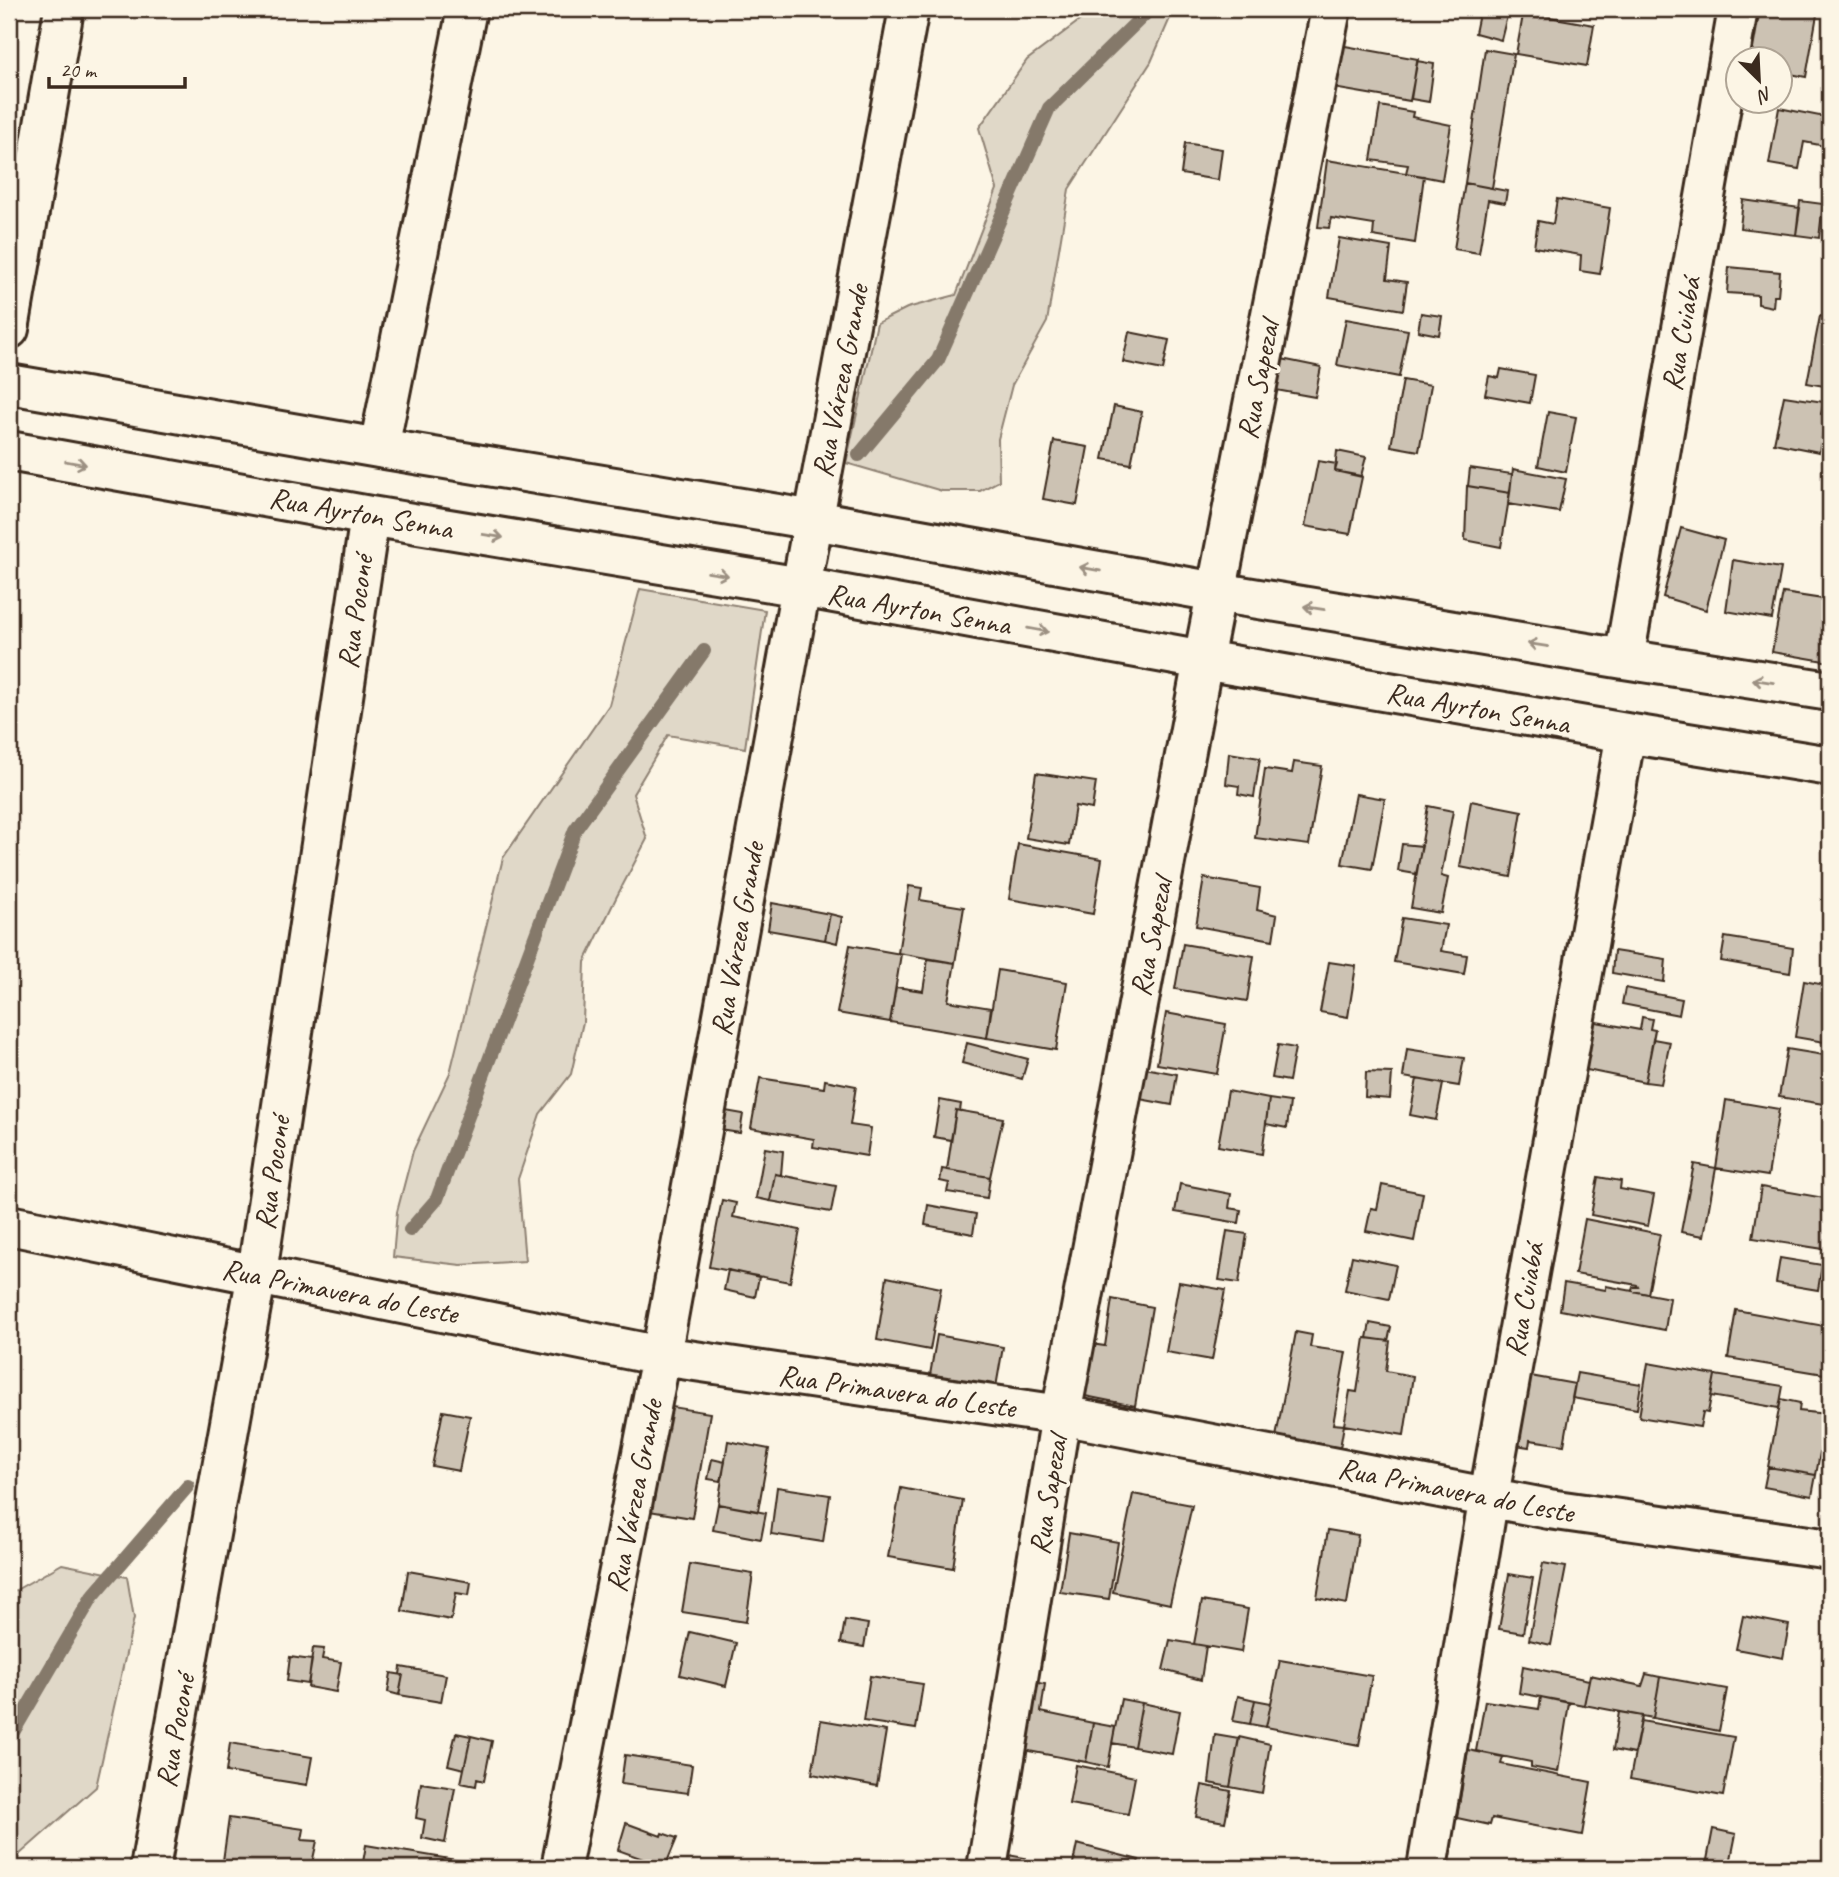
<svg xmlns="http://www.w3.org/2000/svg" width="1839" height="1877" viewBox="0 0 1839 1877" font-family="Caveat,sans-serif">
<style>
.green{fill:#e0d8c8;stroke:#8e8173;stroke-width:2}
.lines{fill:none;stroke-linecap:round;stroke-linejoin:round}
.stream{stroke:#85796b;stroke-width:14}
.building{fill:#ccc2b3;stroke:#3b2a1e;stroke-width:2}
.street-casing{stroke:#3b2a1e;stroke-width:44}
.street{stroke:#fcf5e5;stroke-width:38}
.oneway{stroke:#9c9082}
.labels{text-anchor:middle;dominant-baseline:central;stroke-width:7;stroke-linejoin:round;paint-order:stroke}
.street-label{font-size:30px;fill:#3b2a1e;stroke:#fcf5e5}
</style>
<rect width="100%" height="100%" fill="#fcf5e5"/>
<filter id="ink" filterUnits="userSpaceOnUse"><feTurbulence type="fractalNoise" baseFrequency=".0143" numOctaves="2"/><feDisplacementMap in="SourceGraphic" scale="14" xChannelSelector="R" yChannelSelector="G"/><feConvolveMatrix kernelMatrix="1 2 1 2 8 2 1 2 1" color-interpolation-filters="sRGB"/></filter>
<g filter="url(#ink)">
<path class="green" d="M1095,9H1174L1151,62L1069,189L1047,322L1012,385L998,439L999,481L980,491H942L846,463L877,323L907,308L956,295L997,189L979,128L1027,60Z
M640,589L765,610L745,748L668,735L633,794L647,839L616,898L585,962L583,1022L571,1074L540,1114L518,1179L525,1261L461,1265L393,1257L397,1212L413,1151L450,1073L503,858L609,705Z
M62,1564L127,1577L134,1618L96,1787L20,1854L13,1868H9V1594Z"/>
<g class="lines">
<path class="stream" d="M859,455L938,360L1049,108L1150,9
M410,1230L437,1199L575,830L704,651
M9,1739L92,1597L188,1486"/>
</g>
<path class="building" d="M1480,9H1492L1508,12L1501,40L1475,33Z
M1760,9H1818L1806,77L1780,72V60H1751Z
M1523,15L1538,18V15L1594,25L1587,66L1516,54Z
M1334,44L1418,59L1410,101L1327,87Z
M1485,49L1514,54L1492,188L1465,183Z
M1417,61L1434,64L1429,102L1411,99Z
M1380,106L1413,112L1412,117L1451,125L1442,180L1406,173L1408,165L1371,160Z
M1779,108L1830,118V147L1804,142L1799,169L1769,164Z
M1185,143L1222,149L1218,180L1181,174Z
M1327,160L1424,176L1415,243L1373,236L1374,225L1331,218L1329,228L1318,227Z
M1465,183L1507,191L1505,203L1488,200L1479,253L1454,249Z
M1557,199L1610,208L1600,274L1580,271L1581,255L1534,247L1538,221L1553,224Z
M1743,200L1800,208L1796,235L1740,228Z
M1800,201L1823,204L1819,238L1796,235Z
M1339,238L1391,247L1387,279L1407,282L1403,310L1329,297Z
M1729,267L1780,272L1778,296H1774L1773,307L1758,304V295L1727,293Z
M1421,313L1442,316L1439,335L1418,331Z
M1820,316L1830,318V387L1807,383Z
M1346,319L1408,330L1399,377L1337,365Z
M1129,332L1169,340L1163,370L1123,362Z
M1272,357L1321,367L1315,397L1265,388Z
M1501,369L1535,375L1530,403L1485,395L1489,376L1499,378Z
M1403,380L1431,385L1419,451L1391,446Z
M1784,396L1824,402L1821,414L1826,416L1819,452L1774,443Z
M1114,406L1142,412L1131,464L1103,459Z
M1548,412L1576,417L1566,472L1538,466Z
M1054,441L1088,447L1077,505L1043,499Z
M1337,451L1366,457L1361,476L1335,471Z
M1318,461L1337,464L1335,471L1362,477L1350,534L1305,526Z
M1470,468L1512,474L1510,493L1468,486Z
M1513,469L1566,479L1559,512L1508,504Z
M1467,486L1510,493L1501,547L1465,540Z
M1681,528L1724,540L1706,610L1663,597Z
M1733,560L1781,568L1772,619L1726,611Z
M1825,588L1830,589V662L1772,652L1783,593L1823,599Z
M1229,753L1260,758L1254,797L1238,794L1239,786L1226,784Z
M1294,762L1322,766L1309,845L1255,838L1265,769L1292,773Z
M1036,773L1096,782L1092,809L1075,806L1069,845L1026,838Z
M1356,794L1385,799L1372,869L1342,864Z
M1471,801L1522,811L1511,877L1460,867Z
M1428,806L1453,811L1441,876L1448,878L1441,913L1411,908Z
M1018,844L1102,859L1093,914L1009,899Z
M1402,844L1422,846L1416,874L1398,871Z
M1204,878L1260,888L1257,910L1277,915L1273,940L1196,926Z
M909,886L922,888L920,900L964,907L955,963L898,953Z
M772,903L830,914L825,940L768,930Z
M830,914L842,917L837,943L825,940Z
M1402,918L1446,925L1441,951L1467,955L1464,974L1394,962Z
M1725,937L1793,948L1790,973L1721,961Z
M1183,944L1254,956L1247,1001L1175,989Z
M850,945L901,954L890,1022L837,1013Z
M1614,951L1666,959L1664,982L1612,973Z
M928,959L955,963L948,1001L991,1008L987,1038L890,1022L896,987L923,991Z
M1329,962L1356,966L1348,1017L1320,1012Z
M998,970L1067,982L1056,1050L987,1038Z
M1804,981L1830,986V1043L1795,1037Z
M1625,988L1682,999L1679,1015L1622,1004Z
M1166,1013L1226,1024L1217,1074L1157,1064Z
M1642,1017L1652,1019L1650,1029L1655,1030L1645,1082L1582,1069L1591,1021L1640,1030Z
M1653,1039L1670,1042L1661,1084L1645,1082Z
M967,1043L1028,1059L1022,1079L962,1063Z
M1278,1045L1295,1048L1289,1081L1272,1078Z
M1407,1049L1464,1058L1459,1086L1403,1077Z
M1787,1049L1830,1056V1105L1779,1097Z
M1134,1066L1177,1074L1172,1105L1129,1097Z
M1366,1072L1392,1073L1390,1099L1365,1097Z
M760,1078L824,1088L825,1080L856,1086L850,1125L871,1128L867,1156L813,1147L814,1139L751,1128Z
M1417,1079L1443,1084L1436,1120L1410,1115Z
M1228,1091L1269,1099L1262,1154L1218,1146Z
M1269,1099L1290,1102L1287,1128L1266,1124Z
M940,1100L961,1104L960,1111L956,1110L951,1140L934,1137Z
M1726,1100L1779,1109L1768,1176L1716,1168Z
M709,1108L743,1114L740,1133L707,1128Z
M956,1110L1003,1118L990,1177L947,1170Z
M765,1148L783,1151L781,1175L775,1174L770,1201L756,1198Z
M1694,1164L1716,1168L1704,1236L1681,1232Z
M942,1169L990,1177L987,1198L947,1192L949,1183L940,1181Z
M775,1174L836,1186L831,1212L770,1201Z
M1598,1177L1621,1181L1620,1189L1654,1195L1648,1226L1591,1215Z
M1180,1184L1231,1194L1229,1208L1241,1210L1239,1223L1175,1212Z
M1382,1185L1423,1193L1414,1241L1366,1231L1371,1208L1377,1209Z
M1761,1187L1830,1199V1250L1753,1238Z
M722,1200L736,1203L733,1217L800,1230L790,1282L709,1267Z
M928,1205L976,1214L973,1234L925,1225Z
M1585,1219L1660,1234L1648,1294L1632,1291L1633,1287H1638L1637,1285L1575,1274Z
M1227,1231L1247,1234L1239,1283L1219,1280Z
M1352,1256L1396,1265L1389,1299L1345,1290Z
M1780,1258L1822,1265L1818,1290L1776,1283Z
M728,1270L759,1277L755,1297L724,1290Z
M887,1277L941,1288L930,1350L877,1340Z
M1179,1282L1225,1290L1212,1360L1166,1352Z
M1564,1283L1606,1290V1286L1670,1298L1665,1330L1560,1310Z
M1112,1299L1152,1307L1135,1406L1075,1394L1084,1343L1105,1346Z
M1736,1310L1830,1327V1339L1824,1374L1728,1358Z
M1370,1323L1391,1327L1388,1341L1367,1338Z
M1296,1332L1312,1335L1310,1347L1346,1352L1333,1424L1344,1425L1340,1448L1276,1437Z
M937,1335L1003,1347L996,1387L930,1375Z
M1365,1338L1390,1341L1386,1371L1413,1376L1404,1435L1344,1425L1350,1391L1357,1392Z
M1648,1363L1715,1375L1708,1413L1703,1412L1700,1427L1639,1417Z
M1514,1373L1575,1384L1564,1445L1530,1440L1529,1447L1503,1443Z
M1577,1373L1641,1384L1637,1409L1572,1398Z
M1715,1375L1783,1386L1779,1408L1711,1396Z
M1781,1399L1800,1403L1799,1411L1827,1414L1816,1475L1768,1467Z
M653,1404L710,1413L692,1518L637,1509Z
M443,1411L470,1416L459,1471L432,1466Z
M728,1441L769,1449L758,1511L718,1504Z
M712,1459L725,1462L721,1481L708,1479Z
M1768,1467L1816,1475L1812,1496L1764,1487Z
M777,1487L830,1495L823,1542L771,1534Z
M901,1488L963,1500L953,1568L888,1557Z
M1133,1494L1192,1505L1170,1604L1113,1592Z
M718,1504L766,1513L761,1539L713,1530Z
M1328,1530L1358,1535L1347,1604L1317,1598Z
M1069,1533L1118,1542L1109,1599L1060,1592Z
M1543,1563L1566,1567L1551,1645L1529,1640Z
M690,1564L753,1574L746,1622L682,1612Z
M408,1571L471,1582L469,1595L456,1593L451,1620L402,1611Z
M1509,1574L1533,1578L1523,1633L1499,1629Z
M1202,1601L1248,1609L1241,1652L1194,1644Z
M1743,1616L1789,1625L1783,1658L1736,1649Z
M845,1620L868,1624L864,1647L841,1643Z
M690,1632L736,1643L726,1686L680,1675Z
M1170,1640L1206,1646L1201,1680L1163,1670Z
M313,1648L324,1649L322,1659L341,1662L336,1692L308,1687Z
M290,1657L312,1660L308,1684L287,1681Z
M1280,1660L1372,1676L1359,1745L1266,1727Z
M1523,1666L1589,1680L1584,1705L1519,1693Z
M401,1667L446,1675L441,1702L399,1695L403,1675H400Z
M391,1673L403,1675L399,1695L388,1692Z
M1646,1674L1660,1677L1653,1718L1584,1705L1590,1675L1642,1686Z
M870,1676L923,1684L916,1729L863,1721Z
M1660,1677L1727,1689L1719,1731L1653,1718Z
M1026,1681L1045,1684L1041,1712L1093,1723L1086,1762L1013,1748Z
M1238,1696L1255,1700L1250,1724L1233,1721Z
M1541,1697L1569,1703L1558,1772L1531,1767V1762L1476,1751L1485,1701L1539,1709Z
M1121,1699L1142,1703L1134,1747L1112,1743Z
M1255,1700L1271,1703L1266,1727L1250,1724Z
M1142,1703L1180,1711L1172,1754L1134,1747Z
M1619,1712L1642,1716L1634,1754L1613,1750Z
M821,1720L886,1731L877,1786L812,1774Z
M1641,1721L1734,1737L1723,1796L1630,1779Z
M1093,1723L1115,1727L1108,1767L1086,1762Z
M456,1733L471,1736L464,1769L448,1765Z
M1215,1735L1239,1739L1230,1787L1209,1783Z
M471,1736L492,1741L484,1781L477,1779L476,1786L461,1783Z
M1239,1737L1270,1744L1262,1793L1230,1787Z
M230,1743L312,1757L307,1785L226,1772Z
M1468,1750L1503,1757L1501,1764L1591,1782L1582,1835L1492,1818L1490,1825L1457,1818Z
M625,1755L692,1765L688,1793L621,1784Z
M1076,1765L1135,1777L1128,1814L1069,1804Z
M421,1783L455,1788L445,1843L422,1838L425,1820L416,1818Z
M1202,1785L1231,1791L1225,1822L1196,1817Z
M229,1818L304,1829L302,1840L317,1841L311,1868H222Z
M626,1823L661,1836L662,1833L677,1838L665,1867L618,1850Z
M1713,1829L1736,1834L1730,1864L1707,1860Z
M1077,1844L1139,1860L1136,1868H1072Z
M366,1845L462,1861L460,1868H362Z
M997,1853L1025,1858L1023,1868H994Z"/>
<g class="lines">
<defs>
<path id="street" d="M9,329L64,9
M9,384L379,448L814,520L1216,592L1624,659L1830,691
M379,448L467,9
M9,451L370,516L801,587L1203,660L1626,733L1830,766
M1624,659L1738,9
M9,1225L661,1356L1061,1415L1549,1509L1830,1549
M150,1868L257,1273L370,516
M561,1868L661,1356L801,587L909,9
M987,1868L1061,1415L1203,660L1331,9
M1427,1868L1489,1496L1626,733"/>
</defs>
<use href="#street" class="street-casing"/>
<use href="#street" class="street"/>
</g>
<defs><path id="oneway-shaft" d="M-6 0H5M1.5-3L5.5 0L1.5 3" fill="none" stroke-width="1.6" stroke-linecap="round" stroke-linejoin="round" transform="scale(1.75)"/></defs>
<g class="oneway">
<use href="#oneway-shaft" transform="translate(76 463) rotate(10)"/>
<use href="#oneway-shaft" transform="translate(493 536) rotate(9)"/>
<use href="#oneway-shaft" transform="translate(1090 569) rotate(-170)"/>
<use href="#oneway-shaft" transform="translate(718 574) rotate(9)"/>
<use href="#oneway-shaft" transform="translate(1314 608) rotate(-171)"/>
<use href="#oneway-shaft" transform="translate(1038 630) rotate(10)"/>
<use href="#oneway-shaft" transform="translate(1538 645) rotate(-171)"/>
<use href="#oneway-shaft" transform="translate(1763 681) rotate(-171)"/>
</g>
</g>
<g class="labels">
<g class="street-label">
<text transform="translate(1681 334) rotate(-80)">Rua Cuiabá</text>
<text transform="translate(1258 380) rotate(-79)">Rua Sapezal</text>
<text transform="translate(840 381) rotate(-79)">Rua Várzea Grande</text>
<text transform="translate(361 513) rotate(10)">Rua Ayrton Senna</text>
<text transform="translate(919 609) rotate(10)">Rua Ayrton Senna</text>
<text transform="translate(355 612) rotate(-82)">Rua Poconé</text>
<text transform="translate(1478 708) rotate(10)">Rua Ayrton Senna</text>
<text transform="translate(1151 937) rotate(-79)">Rua Sapezal</text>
<text transform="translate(737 939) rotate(-80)">Rua Várzea Grande</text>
<text transform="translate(272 1173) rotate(-82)">Rua Poconé</text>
<text transform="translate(340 1291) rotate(11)">Rua Primavera do Leste</text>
<text transform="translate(1524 1300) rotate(-80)">Rua Cuiabá</text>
<text transform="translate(897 1391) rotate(8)">Rua Primavera do Leste</text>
<text transform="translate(1456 1490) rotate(11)">Rua Primavera do Leste</text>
<text transform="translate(1048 1495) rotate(-81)">Rua Sapezal</text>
<text transform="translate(634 1496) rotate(-79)">Rua Várzea Grande</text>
<text transform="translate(175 1731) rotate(-80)">Rua Poconé</text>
</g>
</g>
<rect width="1839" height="1877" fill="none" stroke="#fcf5e5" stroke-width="35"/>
<rect x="18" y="18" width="1804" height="1842" fill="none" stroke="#3b2a1e" stroke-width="2.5" filter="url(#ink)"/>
<g transform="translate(1759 80) rotate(156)"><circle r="33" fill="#fcf5e5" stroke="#afa495" stroke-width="2"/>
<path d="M0-5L12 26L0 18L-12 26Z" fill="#3b2a1e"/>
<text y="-10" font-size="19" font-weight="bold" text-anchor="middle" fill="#3b2a1e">N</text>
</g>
<path d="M49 77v10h136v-10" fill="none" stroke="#3b2a1e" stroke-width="3.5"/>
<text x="60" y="77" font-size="21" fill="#3b2a1e" stroke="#fcf5e5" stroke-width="5" paint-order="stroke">20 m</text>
</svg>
